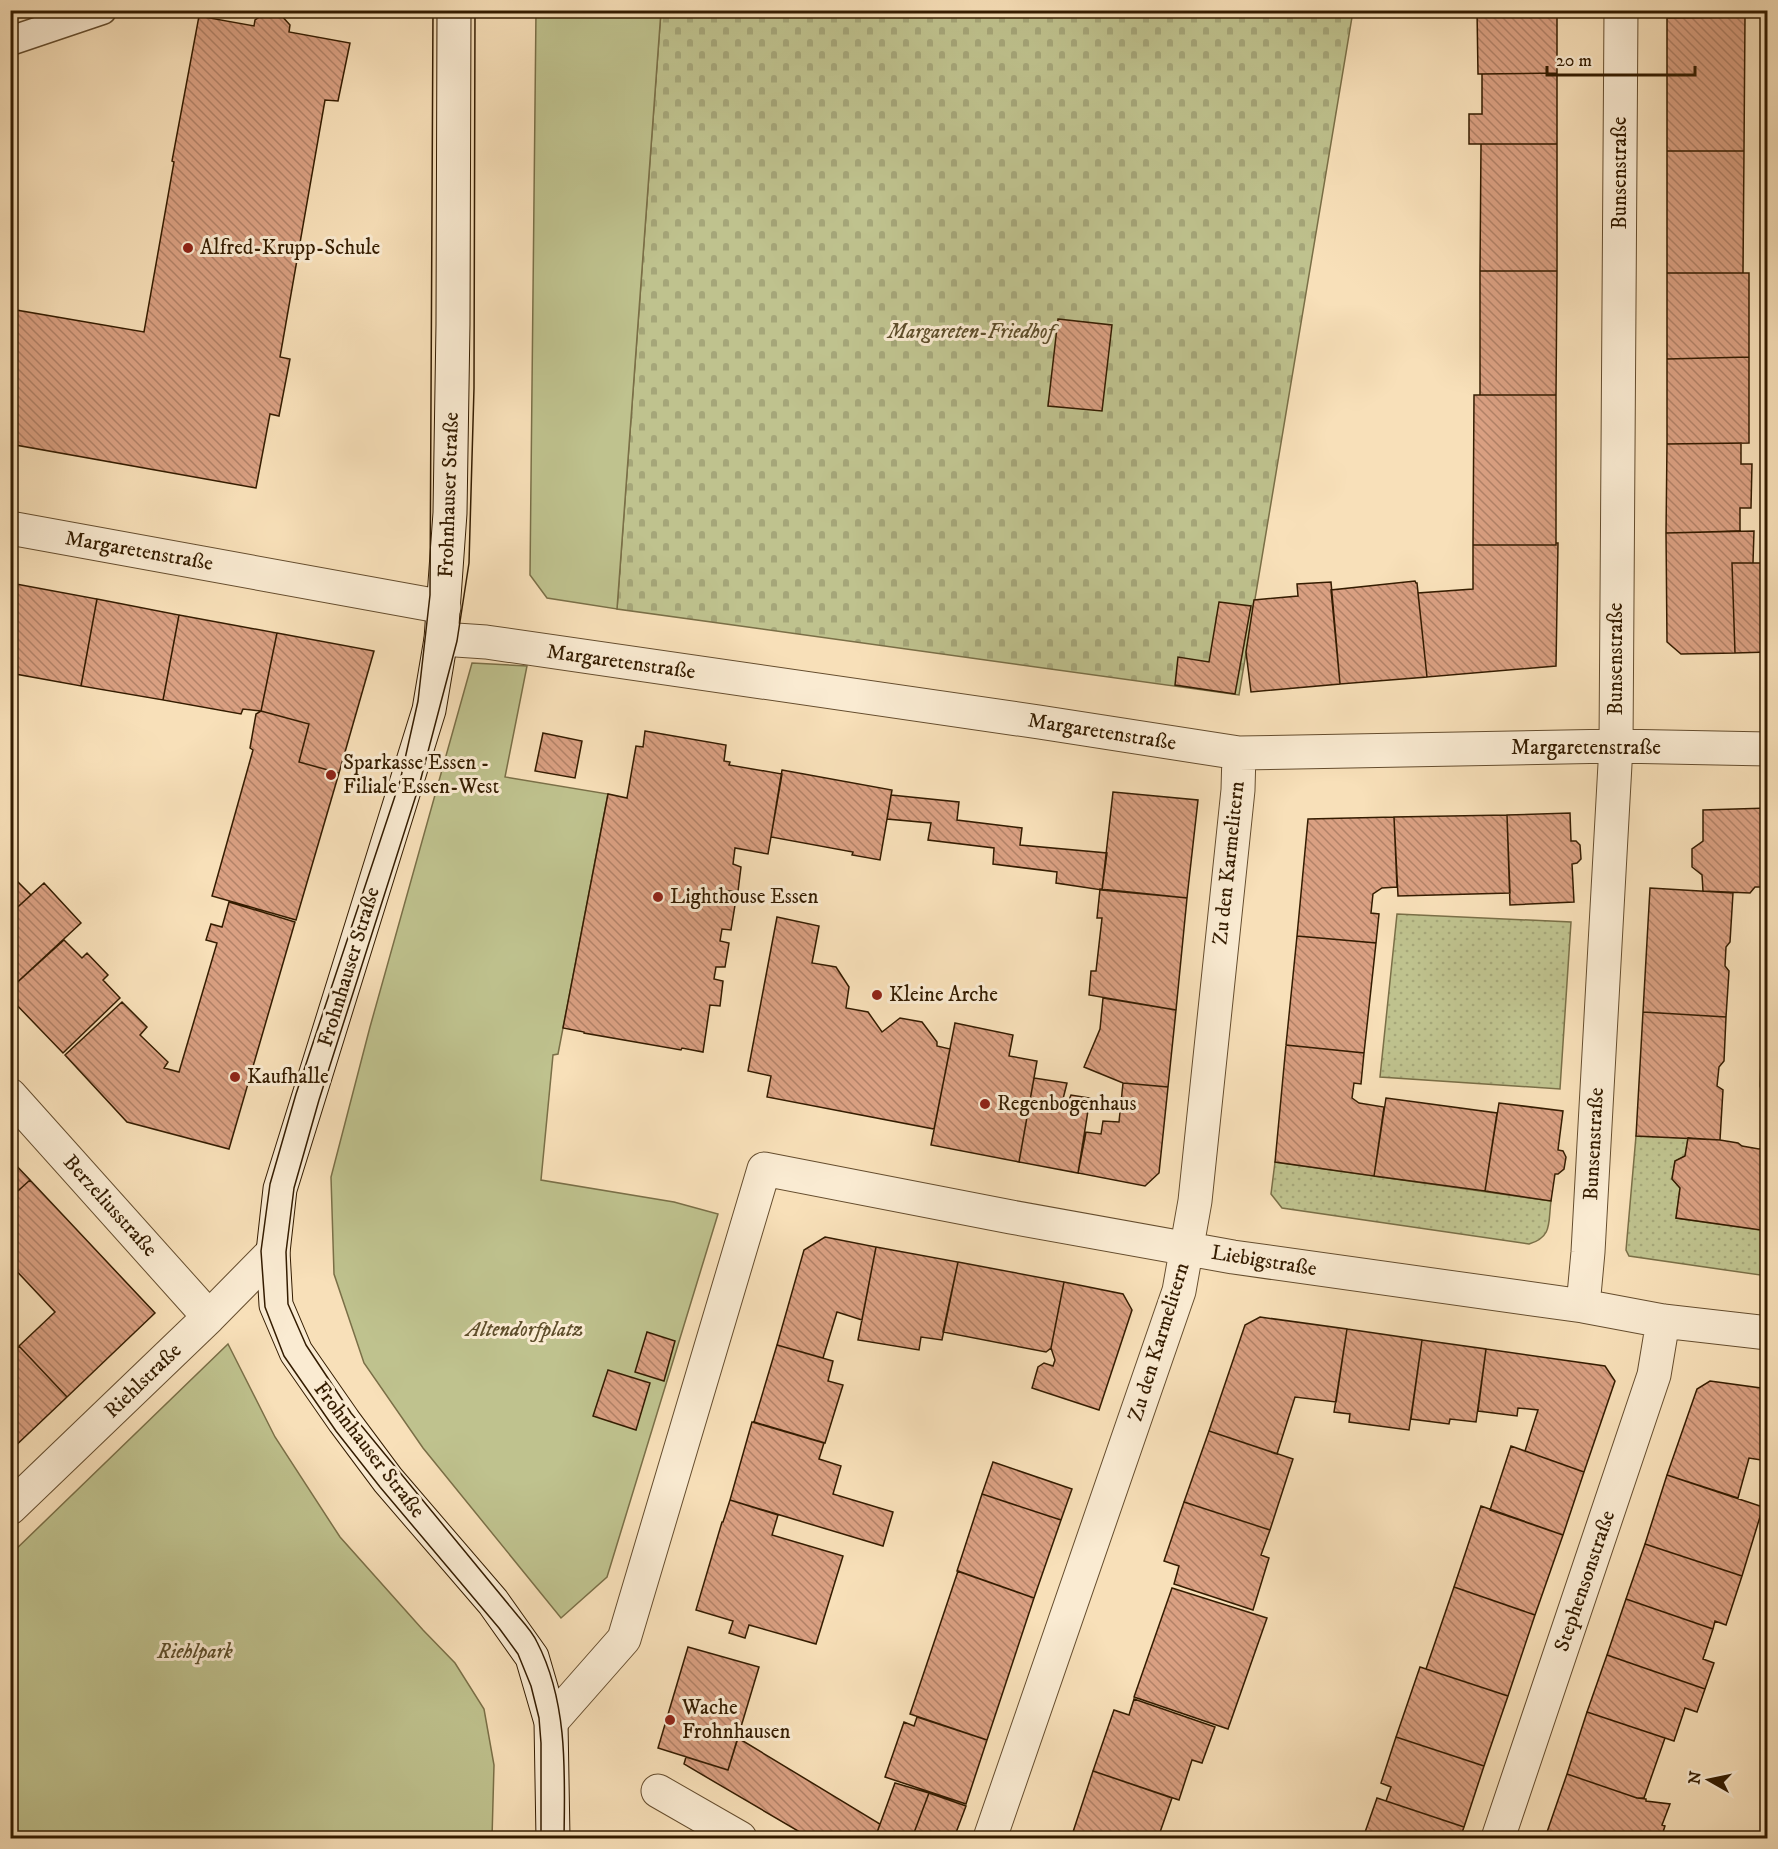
<svg xmlns="http://www.w3.org/2000/svg" width="1778" height="1849" viewBox="0 0 1778 1849" font-family="'IM FELL DW Pica',serif">
<style>
.grass{fill:url(#grass-dots);stroke:#7a6f47;stroke-width:1.5}
.cemetery{fill:url(#cemetery-stones);stroke:#7a6f47;stroke-width:1.5}
.park{fill:#bfc28e;stroke:#7a6f47;stroke-width:1.5}
.building{fill:url(#building-back-hatch);stroke:#341c00;stroke-width:1.5}
.lines{fill:none;stroke-linecap:round;stroke-linejoin:round}
.lane-casing{stroke:#654d2e;stroke-width:31}
.street-casing{stroke:#654d2e;stroke-width:35}
.secondary-casing{stroke:#341c00;stroke-width:35}
.lane{stroke:#faebd2;stroke-width:28}
.street{stroke:#faebd2;stroke-width:33}
.secondary{stroke:#faebd2;stroke-width:33}
.tram{stroke:#341c00;stroke-width:1.5}
.poi-dot{fill:#8f2418;stroke:#faebd2;stroke-width:2}
.labels{text-anchor:middle;dominant-baseline:central;stroke-width:6;stroke-linejoin:round;paint-order:stroke}
.street-label{font-size:21px;fill:#341c00;stroke:#faebd2}
.poi-label{font-size:21px;fill:#341c00;stroke:#faebd2;text-anchor:start}
.park-label{font-size:21px;font-style:italic;fill:#5e4e2b;stroke:#faebd2}
</style>
<defs>
<pattern id="grass-dots" width="8" height="8" patternUnits="userSpaceOnUse" patternTransform="scale(1.5)"><rect width="8" height="8" fill="#bfc28e"/><path d="M2 2h.1M6 6h.1" fill="none" stroke="#a5a679" stroke-width="1.8" stroke-linecap="round"/></pattern>
<pattern id="cemetery-stones" width="16" height="16" patternUnits="userSpaceOnUse" patternTransform="scale(1.5)"><rect width="16" height="16" fill="#bfc28e"/><path d="M2 7V4a2 2 0 0 1 4 0v3zM10 15v-3a2 2 0 0 1 4 0v3z" fill="#a5a679"/></pattern>
<pattern id="building-back-hatch" width="6" height="6" patternUnits="userSpaceOnUse" patternTransform="scale(1.5)"><rect width="6" height="6" fill="#daa082"/><path d="M-1 5l2 2M0 0l6 6M5-1l2 2" fill="none" stroke="#b28268"/></pattern>
</defs>
<rect width="100%" height="100%" fill="#f8e0b9"/>
<filter id="stains"><feTurbulence type="fractalNoise" baseFrequency=".00333" numOctaves="4"/><feColorMatrix values="0 0 0 0 .2 0 0 0 0 .09 0 0 0 0 .02 0 0 0 .5 -.17"/></filter>
<radialGradient id="worn" r=".72"><stop offset=".6" stop-color="#630" stop-opacity="0"/><stop offset="1" stop-color="#630" stop-opacity=".3"/></radialGradient>
<path class="grass" d="M1397,914L1571,922L1560,1089L1380,1077Z
M1767,941V1103L1763,1098L1760,1086L1765,954Z
M1636,1136L1688,1138L1685,1156L1675,1161L1672,1178L1680,1188L1676,1218L1767,1231V1276L1629,1256L1626,1250Z
M1275,1162L1551,1201C1548,1222 1553,1237 1529,1244L1282,1208L1271,1194Z"/>
<path class="cemetery" d="M661,11H1353L1239,695L617,609Z"/>
<path class="park" d="M536,11H661L617,609L547,598L530,575Z
M472,663L527,666L505,777L608,794L558,1054L553,1055L541,1180L674,1202L718,1214L607,1577L561,1618L423,1448L364,1363L334,1274L331,1177L370,1027Z
M228,1344L275,1437L340,1537L423,1630L455,1663L484,1709L494,1765L492,1838H11V1554Z"/>
<path class="building" d="M1477,10H1557V73L1478,74Z
M1667,10H1742V17L1667,18Z
M267,12L280,14L290,25L289,32L350,43L338,101L325,100L280,357L290,359L279,416L270,414L256,488L10,444V309L144,332L174,162L172,161L199,16L254,26L255,20Z
M1745,17L1744,151H1667V18Z
M1557,73V144H1469V114H1482V74Z
M1481,144H1557V271H1480Z
M1667,151H1744L1743,273H1667Z
M1480,271H1557L1556,395H1480Z
M1667,273H1749V357L1667,359Z
M1058,319L1112,325L1102,411L1048,406Z
M1749,357V443L1667,444V359Z
M1474,395H1556V545H1473Z
M1741,443V464H1752L1751,508H1740V531L1666,533L1667,444Z
M1754,531L1753,563H1732L1735,653L1681,654L1667,642L1666,533Z
M1556,543H1558L1556,666L1427,677L1418,593L1473,589V545H1556Z
M1732,563H1768V652L1735,653Z
M1415,581L1416,583H1417L1427,677L1340,684L1331,590Z
M1331,582L1340,684L1251,692L1246,652L1254,600L1298,596L1297,584Z
M10,583L16,584L10,612Z
M16,584L97,599L81,686L10,673V612Z
M97,599L179,615L163,700L81,686Z
M1219,602L1251,606L1235,694L1175,685L1178,657L1209,662Z
M179,615L277,633L261,711L243,709L241,714L163,700Z
M277,633L374,651L339,773L299,762L309,724L261,711Z
M261,711L309,724L299,762L339,773L296,920L212,896L253,750L250,748L256,714Z
M645,731L726,745L724,761L730,762L729,765L782,774L768,854L735,848L733,864L741,867L738,891H728L727,902L735,905L731,930L722,929L720,941L729,943L725,967H716L714,979L723,981L720,1006L710,1005L703,1052L682,1048L681,1050L584,1033V1032L563,1028L608,794L627,798L636,746L643,747Z
M543,733L582,741L575,778L535,771Z
M782,770L892,790L880,860L852,855L853,852L771,837Z
M1113,792L1198,800L1187,898L1102,890Z
M891,795L959,802L957,820L1022,828L1020,845L1107,853L1102,890L1056,883L1057,872L993,864L994,848L928,840L931,823L887,819Z
M1768,808V887H1755L1750,893L1703,891L1702,875L1692,867V849L1703,841V810Z
M1570,813L1571,841H1576L1580,845L1581,859L1577,863L1572,864L1574,902L1510,905L1507,815Z
M1507,815L1510,893L1398,896L1394,817Z
M1394,817L1397,887L1382,888L1373,894L1371,913L1379,914L1376,943L1297,936L1308,819Z
M10,874L31,895L10,914Z
M44,883L81,923L10,989V914Z
M1650,888L1733,893L1730,942L1726,947L1725,966L1729,971L1726,1017L1643,1012Z
M1100,889L1187,898L1176,1010L1089,995L1091,971H1096L1102,918H1097Z
M229,902L295,922L229,1149L127,1122L65,1055L122,1002L147,1027L140,1035L168,1062L164,1068L179,1072L217,943L206,940L211,924L222,927Z
M777,917L819,926L812,963L836,967L849,987L846,1008L868,1012L882,1032L900,1018L922,1022L937,1042V1046L950,1049L934,1129L767,1097L771,1076L748,1071Z
M1297,936L1376,943L1364,1053L1286,1045Z
M64,940L82,958L87,953L108,975L103,980L120,998L63,1053L10,998V989Z
M1103,998L1176,1010L1168,1087L1123,1083L1084,1067L1100,1029Z
M1643,1012L1726,1017L1724,1061L1719,1067L1717,1086L1723,1090L1720,1140L1636,1136Z
M955,1023L1013,1035L1009,1056L1037,1061L1019,1162L931,1145Z
M1286,1045L1364,1053L1361,1084L1354,1083L1352,1098L1359,1103L1384,1107L1374,1176L1275,1162Z
M1034,1078L1067,1083L1063,1099L1069,1100L1071,1095L1090,1098L1078,1173L1019,1162Z
M1123,1083L1168,1087L1159,1173L1145,1186L1078,1173L1086,1132L1101,1134L1103,1121L1119,1122Z
M1386,1098L1497,1113L1485,1191L1374,1176Z
M1499,1103L1563,1111L1558,1150L1563,1151L1566,1157L1564,1169L1558,1174H1555L1551,1201L1485,1191Z
M1688,1138L1720,1140L1738,1143L1742,1146L1759,1149L1768,1147V1231L1676,1218L1680,1188L1672,1179L1675,1161L1685,1156Z
M10,1159L30,1180L10,1198Z
M30,1180L155,1313L67,1397L19,1346L55,1312L10,1264V1198Z
M825,1237L876,1247L862,1320L837,1312L823,1358L777,1345L804,1250Z
M876,1247L958,1262L942,1340L921,1337L919,1350L858,1340Z
M958,1262L1064,1282L1051,1348L1046,1352L943,1332Z
M1064,1282L1123,1294L1132,1310L1099,1410L1032,1388L1038,1367L1044,1363L1053,1366L1055,1360L1051,1348Z
M1260,1317L1347,1329L1336,1402L1295,1397L1277,1454L1209,1431L1245,1325Z
M1347,1329L1422,1340L1409,1430L1349,1422L1350,1414L1334,1412Z
M647,1332L675,1341L664,1381L635,1372Z
M1422,1340L1486,1349L1476,1422L1450,1419L1449,1424L1411,1419Z
M777,1345L833,1361L828,1381L843,1385L825,1443L754,1422Z
M19,1346L67,1397L10,1451V1354Z
M1486,1349L1605,1366L1615,1381L1584,1472L1525,1451L1538,1410L1518,1408L1517,1416L1478,1411Z
M608,1370L650,1383L636,1430L593,1416Z
M1710,1381L1768,1389V1461L1749,1458L1738,1498L1667,1475L1697,1389Z
M752,1422L824,1443L819,1459L841,1466L833,1494L893,1512L883,1546L730,1500Z
M1209,1431L1293,1459L1270,1530L1184,1502Z
M1511,1446L1584,1472L1563,1535L1490,1510Z
M993,1462L1072,1489L1061,1520L982,1494Z
M1667,1475L1763,1507L1742,1576L1645,1544Z
M982,1494L1061,1520L1034,1598L957,1571Z
M730,1500L778,1515L772,1535L843,1556L816,1644L749,1625L745,1638L729,1633L733,1621L696,1610L722,1522H723Z
M1184,1502L1270,1530L1261,1555L1269,1558L1253,1610L1174,1584L1179,1566L1164,1561Z
M1481,1506L1563,1535L1535,1615L1454,1587Z
M1645,1544L1742,1576L1726,1625L1715,1621L1713,1629L1626,1599Z
M958,1571L1034,1598L987,1740L910,1714Z
M1454,1587L1535,1615L1508,1696L1426,1669Z
M1172,1588L1267,1618L1228,1729L1134,1697Z
M1626,1599L1713,1629L1703,1659L1714,1663L1705,1689L1607,1655Z
M688,1647L759,1667L728,1770L658,1748Z
M1607,1655L1705,1689L1697,1712L1685,1708L1674,1741L1587,1712Z
M1420,1667L1508,1696L1484,1766L1396,1737Z
M1134,1699L1215,1727L1202,1763L1192,1760L1179,1800L1093,1771L1114,1710L1129,1715Z
M1587,1712L1665,1738L1644,1798H1637L1567,1774Z
M917,1717L987,1740L966,1804L885,1777L904,1722L914,1726Z
M1396,1737L1484,1766L1464,1827L1386,1801L1391,1787L1381,1783Z
M738,1738L880,1824L875,1838H810L684,1764L686,1757L728,1770Z
M1093,1771L1172,1798L1158,1838H1071Z
M1567,1774L1637,1798L1646,1799V1801L1670,1804L1662,1825L1665,1826L1661,1838H1545Z
M895,1783L929,1793L912,1838H875Z
M929,1793L966,1806L954,1838H912Z
M1377,1798L1464,1827L1460,1838H1363Z"/>
<g class="lines">
<defs>
<path id="lane" d="M10,41L102,10"/>
<path id="street" d="M10,528L444,607
M441,639L486,642L1039,722L1239,753L1616,746L1768,749
M10,1095L209,1317
M1583,1306L1588,1252L1616,746L1621,10
M10,1508L209,1317L273,1252
M551,1722L624,1639L764,1169L1011,1217L1233,1257L1583,1306L1663,1321L1768,1333
M658,1791L740,1838
M990,1838L1179,1291L1195,1201L1238,790L1239,753
M1498,1838L1654,1375L1663,1321"/>
<path id="secondary" d="M454,10L453,324L450,513L441,639L429,710L280,1189L273,1252L276,1305L296,1352L344,1421L388,1480L493,1602L532,1657L551,1722L553,1838"/>
</defs>
<use href="#lane" class="lane-casing"/>
<use href="#street" class="street-casing"/>
<use href="#secondary" class="secondary-casing"/>
<use href="#lane" class="lane"/>
<use href="#street" class="street"/>
<use href="#secondary" class="secondary"/>
<path class="tram" d="M433,10L430,595L418,701L400,781L296,1094L270,1184L261,1251L265,1307L284,1356L336,1431L380,1487L499,1628L518,1654L531,1686L539,1718L541,1743V1838
M475,10L474,388L469,563L457,641L419,786L319,1100L294,1188L286,1252L288,1304L306,1345L351,1413L518,1616C525,1624 533,1633 537,1642C568,1702 565,1773 564,1838"/>
</g>
<g class="poi-dot">
<circle cx="188" cy="248" r="6"/>
<circle cx="331" cy="775" r="6"/>
<circle cx="658" cy="897" r="6"/>
<circle cx="877" cy="995" r="6"/>
<circle cx="235" cy="1077" r="6"/>
<circle cx="985" cy="1104" r="6"/>
<circle cx="670" cy="1720" r="6"/>
</g>
<g class="labels">
<g class="street-label">
<text transform="translate(1620 173) rotate(-90)">Bunsenstraße</text>
<text transform="translate(449 495) rotate(-88)">Frohnhauser Straße</text>
<text transform="translate(139 551) rotate(10)">Margaretenstraße</text>
<text transform="translate(1616 659) rotate(-90)">Bunsenstraße</text>
<text transform="translate(621 662) rotate(8)">Margaretenstraße</text>
<text transform="translate(1102 732) rotate(9)">Margaretenstraße</text>
<text x="1586" y="748">Margaretenstraße</text>
<text transform="translate(1229 863) rotate(-84)">Zu den Karmelitern</text>
<text transform="translate(349 967) rotate(-73)">Frohnhauser Straße</text>
<text transform="translate(1594 1144) rotate(-87)">Bunsenstraße</text>
<text transform="translate(110 1206) rotate(48)">Berzeliusstraße</text>
<text transform="translate(1264 1261) rotate(9)">Liebigstraße</text>
<text transform="translate(1159 1342) rotate(-73)">Zu den Karmelitern</text>
<text transform="translate(143 1381) rotate(-44)">Riehlstraße</text>
<text transform="translate(369 1450) rotate(52)">Frohnhauser Straße</text>
<text transform="translate(1585 1581) rotate(-71)">Stephensonstraße</text>
</g>
<g class="poi-label">
<text x="200" y="248">Alfred-Krupp-Schule</text>
<text x="343" y="763">Sparkasse Essen -<tspan x="343" dy="24">Filiale Essen-West</tspan></text>
<text x="670" y="897">Lighthouse Essen</text>
<text x="889" y="995">Kleine Arche</text>
<text x="247" y="1077">Kaufhalle</text>
<text x="997" y="1104">Regenbogenhaus</text>
<text x="682" y="1708">Wache<tspan x="682" dy="24">Frohnhausen</tspan></text>
</g>
<g class="park-label">
<text x="971" y="332">Margareten-Friedhof</text>
<text x="525" y="1330">Altendorfplatz</text>
<text x="195" y="1652">Riehlpark</text>
</g>
</g>
<rect width="1778" height="1849" fill="none" stroke="#f8e0b9" stroke-width="36"/>
<rect x="12" y="12" width="1754" height="1825" fill="none" stroke="#341c00" stroke-width="3"/>
<rect x="18" y="18" width="1742" height="1813" fill="none" stroke="#341c00" stroke-width="1.5"/>
<g transform="translate(1709 1780) rotate(279)" stroke="#faebd2" stroke-width="4.5" paint-order="stroke">
<path d="M0-4.5L10 22L0 15L-10 22Z" fill="#341c00"/>
<text y="-9" font-size="16" font-weight="bold" text-anchor="middle" fill="#341c00">N</text>
</g>
<path d="M1547 66v9h148v-9" fill="none" stroke="#341c00" stroke-width="3"/>
<text x="1556" y="66" font-size="18" fill="#341c00" stroke="#faebd2" stroke-width="4.5" paint-order="stroke">20 m</text>
<rect width="100%" height="100%" filter="url(#stains)"/>
<rect width="100%" height="100%" fill="url(#worn)"/>
</svg>
